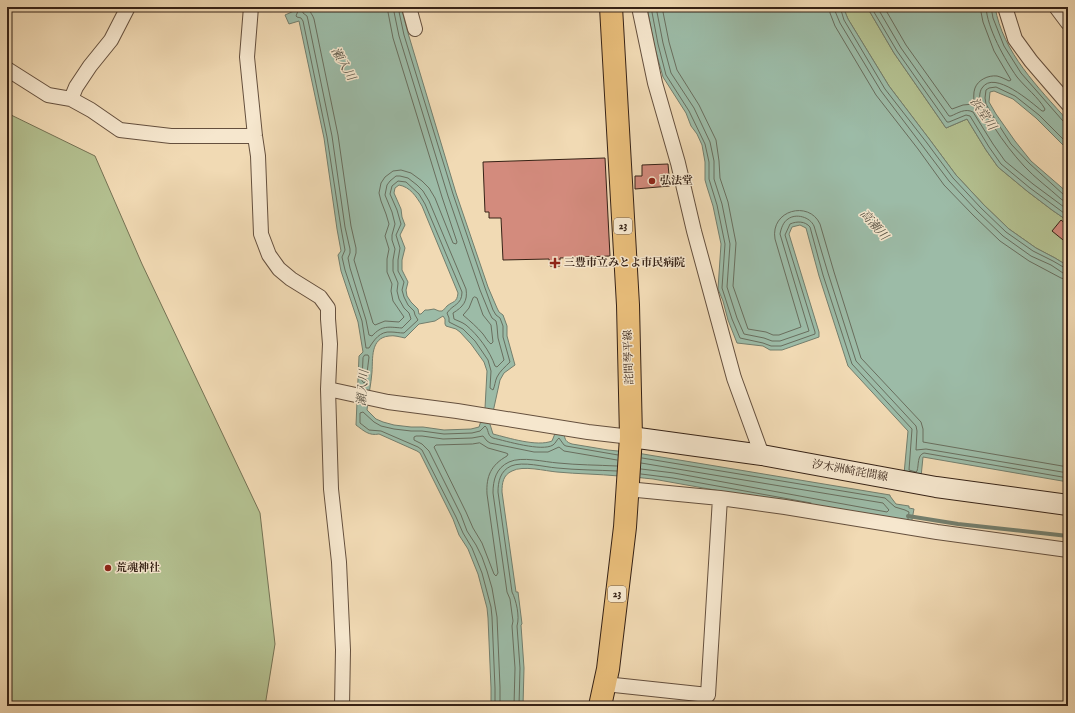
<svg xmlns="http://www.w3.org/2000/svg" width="1075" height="713" viewBox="0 0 1075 713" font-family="'IM FELL English','Noto Serif JP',serif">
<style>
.green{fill:#b4c191;stroke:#757254}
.water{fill:#9cbba7;stroke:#737e6d;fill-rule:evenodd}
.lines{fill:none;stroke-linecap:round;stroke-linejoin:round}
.shore{stroke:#696e5e;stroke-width:1}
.stream{stroke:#737e6d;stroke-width:4}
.building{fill:#d38b7d;stroke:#362216}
.street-casing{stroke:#65503e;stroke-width:16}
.secondary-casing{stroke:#362216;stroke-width:22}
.primary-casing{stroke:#362216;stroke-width:24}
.street{stroke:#f6e7ce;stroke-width:14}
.secondary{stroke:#f6e7ce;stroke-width:20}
.primary{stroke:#e8bd7a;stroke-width:22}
.poi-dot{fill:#8f2418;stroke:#f6e7ce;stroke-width:1.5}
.labels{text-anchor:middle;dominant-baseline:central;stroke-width:3;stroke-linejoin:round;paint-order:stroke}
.shield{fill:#f6e7ce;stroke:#705d4d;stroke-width:1}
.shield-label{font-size:10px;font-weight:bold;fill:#362216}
.poi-label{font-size:11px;font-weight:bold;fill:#362216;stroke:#f6e7ce;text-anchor:start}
.street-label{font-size:11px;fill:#362216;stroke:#f6e7ce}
.water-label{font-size:12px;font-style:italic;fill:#555042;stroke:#f6e7ce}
</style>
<rect width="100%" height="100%" fill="#f1dab4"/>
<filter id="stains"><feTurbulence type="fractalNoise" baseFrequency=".005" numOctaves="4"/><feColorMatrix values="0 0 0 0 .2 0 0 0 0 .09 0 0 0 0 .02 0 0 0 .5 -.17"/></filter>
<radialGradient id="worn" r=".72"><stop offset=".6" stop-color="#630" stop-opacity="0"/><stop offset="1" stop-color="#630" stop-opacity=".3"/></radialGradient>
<path class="green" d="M843,7H867L894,53L946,128L967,119L986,150L998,167L1027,191L1052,210L1068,221V266L1055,258L1036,248L1009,229L984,205L956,175L930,140L889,86L848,19Z
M7,113L95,156L142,264L260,513L275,644L265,706H7Z"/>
<path class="water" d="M293,7H401L408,33L456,193L488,287L497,308L499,312L503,315L507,326V336L515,365L504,373L500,380L493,412L489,421L493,434C509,438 537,447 552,441L556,431L564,434C565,440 566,442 572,444L608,450L637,453L890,495V496L896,504L909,506V508L914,509L911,525L653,479C641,478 630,476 619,476C598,474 578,474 557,472C545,471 523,465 512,471C503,475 502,483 502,492L516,592H518L522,624L521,625L524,668L523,706H491V688L488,618L487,608L478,574L468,549L459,535L453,519L420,453L417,451L379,434C369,436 364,431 356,425L359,356L363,352L358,322L341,271L338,255L341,251L337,229L324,138L299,21L289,24L285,15L294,11ZM399,185C410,187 416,196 422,206L458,293C457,303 453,301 447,306C445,308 444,310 442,311H439L434,309L428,310H425L421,314H419L418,309L411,302L407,296L406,290L408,282L402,270V260L405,248L400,235L405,225L402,217L401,209L394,193L395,188ZM443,316L445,319V324L446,326L456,329L460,332L471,344L484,362L487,371L485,408L483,411L482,418L479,427L471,429L444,430L423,427H411L394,425L383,422L376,419L367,410C368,397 371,385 372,372C373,359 370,338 389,336C394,335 400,337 405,338L419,324L435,321Z
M647,7H843L848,19L889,86L930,140L956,175L984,205L1009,229L1036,248L1055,258L1068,266V482L923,457L921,477L904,474L908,431L848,366L819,276L806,228L800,225L792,227L789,234L819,332V337L782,350H770L763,346L737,343L728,320L723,301L718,289L721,244L713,206L707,187L705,180V162L702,145L697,134L691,126L686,113L663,77L654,45Z
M867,7H995C1003,53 1038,87 1068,121V150L1036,118L1013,99L994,91L990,92L989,102L996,114L1015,141L1031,161L1068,193V221L1052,210L1027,191L998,167L986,150L967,119L946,128L894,53Z"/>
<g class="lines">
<path class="shore" d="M297,7L298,11L296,16L297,17L301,18L303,21L327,137L341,228L345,250L342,257L345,270L362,321L366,348H369C374,340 380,331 391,332C395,332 399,333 404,333L418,320L415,315L414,311L408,305L404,297L402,290L404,282L398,271V260L400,248L396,235L401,224L397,210L390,194L392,186L398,181L406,182L419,194L425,204L462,292C462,305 453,304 447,313L449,318V322L463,329L475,341L488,360L491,371L490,388L493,390C495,386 495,381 497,377C500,371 505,367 510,362L503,337V326L500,318L496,315L493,310L485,288L453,194L404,35L398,7
M302,7L303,13L307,16L308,20L332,136L345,227L350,249V253L348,258L350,268L366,320L369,335L372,336C382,325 388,327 402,328L411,319L409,313L404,308L399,299L397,291L398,283L393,271V260L395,249L392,240V235L395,224L392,212L385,195L387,185L390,181L396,176H400L408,178L417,185L423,191L429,201L466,289C468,301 463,307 453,313L454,319C458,321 462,322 466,325C478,335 490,351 495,366L497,367L504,360L498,338L497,326L496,321L492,318L489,312L480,290L448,196L399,36L393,7
M309,7C309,12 313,15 314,19L338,135L351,226L356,248V253L354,260L373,323L375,325L385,321L399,322L404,317L393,301L391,291L392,284L387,272V259L389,249L385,236L389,224L386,214L381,201L379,193L381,183L385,177L393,171L401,170L411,173L422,181L429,188L435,198L453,243L456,244L457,242L442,197L393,38L387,7
M651,7L658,44L666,75L689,111L705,144L709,162V179L717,205L725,244L722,288L732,319L740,338L763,343L771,346H781L815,334V332L785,235L790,224C797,221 805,221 810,227L823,275L852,364L912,429L909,470L916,472L917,471C919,465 917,455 924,453L1068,478
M656,7L663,43L671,73L694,108L710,142L714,161V179L722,204L730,244L727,287L737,318L744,334L764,338L772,341H780L809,331L780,234C781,229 783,222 788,219C796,213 810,217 814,226L828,273L856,361L916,426L917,431L916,450L926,449L1068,473
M662,7L669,42L677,70L699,105L716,140L719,161L720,178L728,202L736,243L733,286L748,329L766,332L773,335H779L801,327L775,239C770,210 809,200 820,224L834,272L861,358L921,422L923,429V442L1068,467
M829,7L830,13L835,26L876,95L918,149L944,185L973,215L1000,241L1029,261L1061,278L1068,280
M835,7V11L840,23L881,91L949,181L977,211L1003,236L1031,256L1051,265L1063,273L1068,274
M840,7L844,20L885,89L927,143L953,178L981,208L1006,232L1033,251L1053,261L1065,268L1068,269
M871,7L897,51L947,122H949L966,115L970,116L989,147L1001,164L1030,188L1068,216
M877,7L901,48L949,116H951C958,113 965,108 973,112L993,144L1005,161L1033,184L1068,210
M884,7L906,45L951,108L952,109L963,105L974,104C974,99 973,93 975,88C978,80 988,75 997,76C1001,77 1005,79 1009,81L1011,80L994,51L983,22L980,7
M986,7C987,28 1005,60 1017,77C1026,88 1038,97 1045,109L1044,111H1042C1032,103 994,69 982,88C979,92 979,101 981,106C984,113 989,120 994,127C1003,141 1013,154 1024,166C1035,178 1049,188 1061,199L1064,201H1068
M991,7L993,18L1004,46L1021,73L1063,121L1068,123
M1068,144L1039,115L1015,96L996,87L989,88L986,90L985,98L986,104L993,116L1011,144L1029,163L1064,195L1068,196
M475,297L477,298L483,315L491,325L493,342L491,344C488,342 486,338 483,334C477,327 470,321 463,315L464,314L469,308L473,298Z
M365,355H368L369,357L366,381L364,383L362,381L363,358Z
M480,443L488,448L506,453L508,454L507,456C491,465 486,476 487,494L498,573L496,576L494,574L482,543L473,528L466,512L434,447L436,445L472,444Z
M642,458L885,498L895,507L905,510L909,512L908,519
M641,469L674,473L887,512L889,510L883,503L641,463
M641,474L673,478L811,503
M495,706V688L492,617L491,607L482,573L472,548L463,533L456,517L422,450L418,447L381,431L369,430L360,423V413L363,412L374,422L381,426L394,429L411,431H422L444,434L472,433L480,431L485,426C489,429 487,436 493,438C506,441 542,452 553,445C556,443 557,439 559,438L564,445L566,446L618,455
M500,706V687L497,617L492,588L487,571L482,557L476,545L467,531L461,515L429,451L422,444L414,440V437L416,436H422L443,439L472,438L483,436L487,441L490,443L534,452H548L559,447L564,451L570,452L617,460
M514,706L515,668L512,626L513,621L512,614L510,599L507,592L493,493C493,480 496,468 509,462C522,456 544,462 558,463C578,465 597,465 617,466
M519,706L520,668L517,626C520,616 516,600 512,592L498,492C498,482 500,471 511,466C523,461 544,467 557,468C577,470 597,470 617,471"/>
<path class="stream" d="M908,516L958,524L1068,536"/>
</g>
<path class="building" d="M605,158L610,256L560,258V266H550L549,259L503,260L501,218H489V212H485L483,162Z
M668,164L670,186L635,189V176H642V165Z
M1061,220L1068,226V244L1052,231Z"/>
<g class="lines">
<defs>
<path id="street" d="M251,7L247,57L255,136L258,156L261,234L269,255L279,269L291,279L320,297L328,308V319L330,344L328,389L331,489L339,562L343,650L342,706
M409,7L415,29
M639,7L655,83L678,163L694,231L734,378L762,455
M1005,7L1015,39L1031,61L1068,104
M1056,7L1068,23
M7,69L48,95L71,99L91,110L120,130L171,136H255
M71,99L76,87L90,66L111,40L128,7
M328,389L388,402L457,411L588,432L631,437
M720,498L785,507L937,532L1068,550
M605,684L708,695L720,498L627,489"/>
<path id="secondary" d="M631,437L762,455L936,487L1068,505"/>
<path id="primary" d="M600,706L608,669L625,527L631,437L628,305L611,7"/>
</defs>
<use href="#street" class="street-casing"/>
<use href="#secondary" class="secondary-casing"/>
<use href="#primary" class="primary-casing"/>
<use href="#street" class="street"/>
<use href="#secondary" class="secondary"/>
<use href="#primary" class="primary"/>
</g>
<g class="poi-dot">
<circle cx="652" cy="181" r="4"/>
<path d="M553 257h4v4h4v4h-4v4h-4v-4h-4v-4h4z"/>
<circle cx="108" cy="568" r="4"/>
</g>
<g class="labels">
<g class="shield">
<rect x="614" y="218" width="18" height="16" rx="3"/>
<rect x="608" y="586" width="18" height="16" rx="3"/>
</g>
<g class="shield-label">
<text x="623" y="226">23</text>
<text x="617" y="594">23</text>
</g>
<g class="poi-label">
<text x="660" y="181">弘法堂</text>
<text x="564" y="263">三豊市立みとよ市民病院</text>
<text x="116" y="568">荒魂神社</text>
</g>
<g class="street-label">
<text transform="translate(629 357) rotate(-92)">詫間琴平線</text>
<text transform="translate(850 471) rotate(10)">汐木洲崎詫間線</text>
</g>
<g class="water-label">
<text transform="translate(343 64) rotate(60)">瀬入川</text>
<text transform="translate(983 114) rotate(56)">浜堂川</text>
<text transform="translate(874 225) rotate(49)">高瀬川</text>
<text transform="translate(363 388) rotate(-85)">瀬入川</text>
</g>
</g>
<rect width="1075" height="713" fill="none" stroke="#f1dab4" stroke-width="24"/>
<rect x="8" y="8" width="1059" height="697" fill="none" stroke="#362216" stroke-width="2"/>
<rect x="12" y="12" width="1051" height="689" fill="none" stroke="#362216"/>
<rect width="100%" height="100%" filter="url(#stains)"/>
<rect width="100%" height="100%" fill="url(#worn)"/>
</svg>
